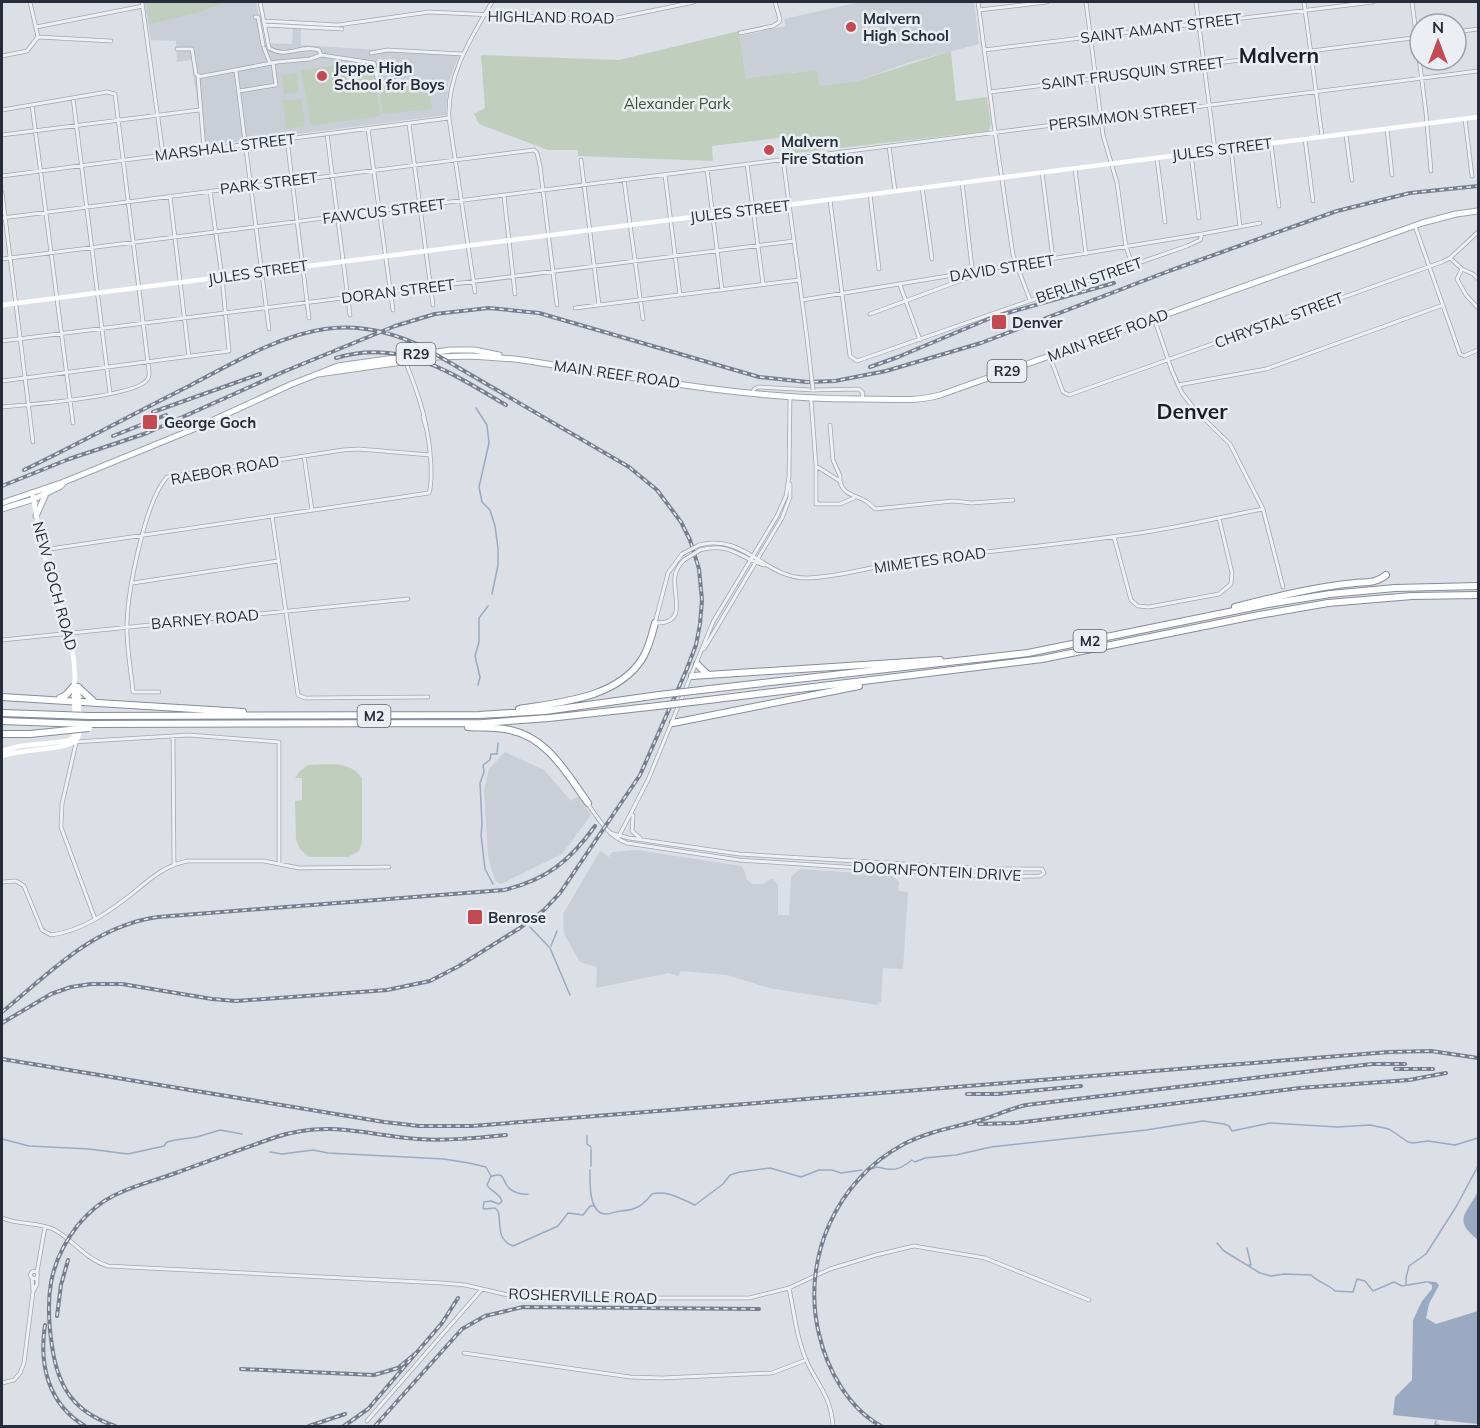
<svg xmlns="http://www.w3.org/2000/svg" width="1480" height="1428" viewBox="0 0 1480 1428" font-family="Mulish,sans-serif">
<style>
.built{fill:#caced6}
.green{fill:#c1cebe}
.water{fill:#9aaac2}
.lines{fill:none;stroke-linecap:round;stroke-linejoin:round}
.stream{stroke:#9aaac2;stroke-width:1.5}
.street-casing{stroke:#a2a6ae;stroke-width:4.5}
.primary-casing{stroke:#9da3af;stroke-width:7}
.highway-casing{stroke:#858c9a;stroke-width:8}
.street{stroke:#eef0f4;stroke-width:3}
.secondary{stroke:#fff;stroke-width:4.5}
.primary{stroke:#fff;stroke-width:5}
.highway{stroke:#fff;stroke-width:6}
.rail-casing{stroke:#777e8d;stroke-width:4}
.rail{stroke:#ebeef3;stroke-width:1.5;stroke-dasharray:4.5;stroke-linecap:butt}
.street-bridge-casing{stroke:#a2a6ae;stroke-width:4.5;stroke-linecap:butt}
.highway-bridge-casing{stroke:#858c9a;stroke-width:8;stroke-linecap:butt}
.street-bridge{stroke:#eef0f4;stroke-width:3}
.highway-bridge{stroke:#fff;stroke-width:6}
.poi-dot{fill:#c14a53;stroke:#ebeef3;stroke-width:2}
.labels{text-anchor:middle;dominant-baseline:central;stroke-width:5;stroke-linejoin:round;paint-order:stroke}
.shield{fill:#ebeef3;stroke:#626672;stroke-width:1.5}
.shield-label{font-size:14px;font-weight:bold;fill:#272c3a}
.street-label{font-size:15px;fill:#272c3a;stroke:#ebeef3}
.poi-label{font-size:15px;font-weight:bold;fill:#272c3a;stroke:#ebeef3;text-anchor:start}
.park-label{font-size:15px;fill:#395436;stroke:#ebeef3}
.district-label{font-size:21px;font-weight:bold;fill:#1a1e2a;stroke:#ebeef3}
</style>
<rect width="100%" height="100%" fill="#dcdfe5"/>
<path class="built" d="M144,2H256L264,43L292,44L293,28L301,29V45L459,55L448,83L446,115L204,146L191,60L177,62L176,41L151,40Z
M860,2H974L979,44L910,62L857,81L820,86L817,70L746,78L740,36L786,26L784,19Z
M505,752L544,770L571,801L578,796L591,815L562,854L501,884L495,881L488,856L484,791L489,769Z
M637,850L741,866L745,872L746,879L752,884H763L772,878L778,885V915H789L791,877L800,869L892,875L899,882L898,891L908,892L903,969L883,968L881,1003L879,1002L877,1005L769,988L727,975L681,971L678,976L669,973L596,988L597,967L580,962L564,934L563,914L600,851L609,857L612,852Z"/>
<path class="green" d="M147,2H226L196,13L150,24Z
M739,31L746,78L817,70L820,86L857,81L951,51L956,101L987,97L991,124L989,131L795,153L789,147L787,137L712,146L713,161L578,156V150H548L479,124L474,114L485,108L481,55L619,60Z
M337,65L372,67L381,116L311,126L301,70Z
M297,73L299,92L284,94L282,76Z
M429,81L432,109L382,114L380,85Z
M302,99L305,126L286,129L283,100Z
M308,765C329,765 349,760 362,778V842L359,851L348,857H309L299,848L296,839L295,801L302,800V778H295L300,771Z"/>
<path class="water" d="M1478,1191V1240C1451,1219 1468,1213 1478,1191Z
M1425,1281L1436,1282L1439,1285L1429,1304L1426,1318L1436,1324L1478,1311V1424L1393,1415L1395,1397L1412,1380L1413,1320L1422,1301L1432,1289V1285Z"/>
<g class="lines">
<path class="stream" d="M476,408L487,425L489,443L479,487L482,502L490,510L495,526L498,548V565L492,594
M478,685L480,677L475,656L479,642V618L488,606
M493,884L485,869L481,835L482,825L480,783L484,772L483,765L490,760L491,754H497L498,743
M530,927L550,948L570,995
M551,946L557,931
M587,1136V1144L591,1147
M2,1139L29,1146L89,1149L128,1154L164,1146L167,1142L175,1140L197,1137L220,1130L242,1134
M591,1149V1166
M270,1152L282,1154L313,1150L328,1153L444,1159L469,1163L486,1167L491,1176L487,1185C491,1192 499,1192 502,1201L499,1204L491,1201L484,1202L483,1208L485,1209L495,1208L498,1211C502,1223 495,1239 513,1246L558,1226L568,1213L583,1215L590,1206H595
M871,1169L877,1167C893,1171 898,1171 912,1160L915,1162L925,1158L956,1155L991,1147L1146,1130L1203,1121L1224,1124L1229,1126L1232,1131L1270,1123L1338,1127L1370,1125L1389,1129L1408,1142L1413,1143L1428,1141L1455,1145L1478,1138
M590,1170C590,1181 588,1215 607,1214C611,1214 616,1211 621,1211C637,1210 643,1205 652,1194C668,1190 681,1199 695,1205L723,1184L730,1175L740,1172L770,1168L801,1177L819,1170H832L841,1173L862,1170
M492,1176C504,1173 502,1177 506,1184C510,1192 521,1195 528,1194
M1217,1243L1224,1251L1260,1273L1271,1276L1284,1274L1311,1275C1319,1283 1328,1284 1335,1291L1353,1292L1357,1279L1365,1281L1373,1291L1394,1282L1402,1286L1426,1282
M1247,1248L1251,1265H1249
M1406,1284V1278L1409,1266L1426,1254L1456,1207L1478,1166
M1436,1421L1435,1424L1441,1426"/>
<defs>
<path id="street" d="M30,2L38,37
M142,2L163,155
M978,2L995,132L1013,255L1030,300
M1086,2L1103,135L1117,183L1126,247L1132,264
M1196,2L1215,150
M1304,2L1322,136
M1412,2L1426,113L1431,171
M979,10L1047,2
M255,17H258L263,45
M264,21L338,25L429,12L607,20L694,2
M265,25L342,29
M36,27L143,6
M1456,32L1478,29
M740,33L773,26L779,22L780,19L775,2
M264,48L270,63
M177,49H192L196,74L199,76
M984,50L1373,2
M371,53L387,50L463,54
M321,55L374,63L378,83L400,80
M2,56L27,51L38,37L111,41
M236,71L269,329
M239,91L276,85L273,63
M990,92L1420,37
M73,98L110,393
M32,105L73,423
M2,110L107,92L115,94L149,371C149,375 150,377 147,380C135,397 25,405 2,407
M1465,119L1472,176
M409,124L433,305
M368,129L393,310
M1387,129L1392,175
M327,134L350,315
M2,135L199,110
M1346,135L1352,180
M287,139L309,318
M1305,139L1313,201
M1271,144L1279,206
M889,146L895,191
M1231,148L1240,227
M204,149L198,77L277,62L310,59L321,55L319,50C301,44 287,59 269,48L260,2
M1191,154L1199,218
M783,159L807,338
M1157,159L1165,222
M581,160L599,305
M747,164L763,284
M707,169L722,290
M1075,169L1086,254
M1042,172L1053,259
M665,175L680,295
M2,176L449,118
M624,180L643,319
M922,187L932,259
M2,192L33,442
M870,194L879,269
M170,196L189,357
M504,196L515,294
M830,200L850,356L857,361L1187,246L1200,240L1202,234L1260,223
M2,218L534,150L537,153L540,166L557,305
M1415,226L1460,354L1464,356L1478,350
M1450,258L1462,269L1473,274L1478,279
M2,259L1478,71
M1462,269L1457,279L1466,295L1478,308
M900,285L920,340
M475,292L449,118C447,75 471,38 492,2
M802,300L1202,234
M575,308L799,280
M870,314L973,276L962,182
M1154,318L1172,371L1182,393L1197,412L1230,444L1263,509L1283,587
M2,341L794,241
M1050,357L1063,392L1069,395L1442,262L1450,258L1478,232
M2,381L229,351L222,277L210,191
M1178,385L1266,369L1443,305
M753,393L754,389L758,387L813,390L859,389L863,393L862,398
M811,399L816,466L840,481C843,496 857,495 867,502C870,504 872,506 875,509L953,501L972,503L1013,500
M423,417L427,431
M830,425L833,460L840,476V481
M304,456L312,510
M816,466V504H840L854,498
M789,477L790,398
M272,516L298,695L305,698L428,697
M1114,537L1131,600L1138,606L1149,607L1219,594L1231,584L1232,573L1219,518
M699,545C746,533 764,579 808,578C841,577 874,566 907,561C988,551 1071,544 1152,531C1189,525 1226,516 1263,509
M43,550L429,493C432,484 431,474 431,465C429,426 420,397 405,361
M700,550C730,542 738,557 764,565
M682,554L668,573L655,623C689,624 672,595 675,576C676,569 679,565 684,560
M133,583L278,561
M2,640L408,599
M704,649L782,518L790,497V484
M159,692H133C131,669 126,646 127,623C128,590 145,501 167,477L343,450L359,449L430,455
M173,736L174,864
M73,742L189,735L279,742V864
M76,743L62,804L61,827L95,919
M588,804C599,820 609,837 627,843L739,860L996,877L1040,876L1044,873L1042,869H989L739,854L629,838L610,833
M633,815L632,831L640,838
M619,836L648,780L713,622L777,516L786,496L789,476
M2,882L16,881L24,886L42,930L51,935C82,931 109,912 133,893C150,879 165,865 188,861H264L299,868L389,867
M2,1218C18,1225 37,1222 53,1229C73,1239 86,1260 108,1266L442,1283L465,1285L508,1295L551,1298H749L789,1288L830,1269L876,1255L914,1246L985,1258L1089,1300
M30.5 1275a3.5 3.5 0 1 1 7 0a3.5 3.5 0 1 1-7 0Z
M37,1272L45,1227
M32,1277L33,1292
M789,1288C794,1312 797,1340 807,1362C819,1387 831,1397 833,1426
M464,1353L630,1377L662,1378L772,1373L806,1360
M2,1383L14,1380L20,1373L24,1363L33,1292L37,1284V1277
M367,1421L482,1289"/>
<path id="primary" d="M318,374L437,357L471,356L515,359C630,376 746,400 863,399C888,399 916,402 940,395L1422,223L1456,214L1478,211
M2,503L64,482L196,428L292,384L338,366L451,350H474L499,355
M2,509L34,499L61,486L64,482
M36,516L45,496"/>
<path id="highway" d="M1235,607C1275,597 1314,587 1355,583C1366,582 1377,583 1386,575
M697,664L707,674
M692,676L940,660
M78,687L93,701
M701,690L1028,653L1268,604L1330,594L1395,588L1478,586
M2,697L243,712
M60,698L66,695L74,686
M700,701L1042,659L1259,615L1328,603L1412,596L1478,595
M519,709C562,702 617,698 642,659C649,648 652,635 655,623
M2,713L62,715
M89,716L479,715L545,711L659,695
M2,721L58,723
M673,723L859,686
M88,724L482,723L549,718L658,706
M468,727C482,728 496,727 510,730C548,738 567,774 588,803"/>
</defs>
<use href="#street" class="street-casing"/>
<use href="#primary" class="primary-casing"/>
<use href="#highway" class="highway-casing"/>
<use href="#street" class="street"/>
<path class="secondary" d="M2,305L1478,117
M2,751L20,746L67,741L73,738L75,732L74,684L75,679C74,633 58,604 46,561C40,540 37,518 33,496
M2,756C23,748 61,751 76,741L80,732L78,687"/>
<use href="#primary" class="primary"/>
<use href="#highway" class="highway"/>
<defs>
<path id="rail" d="M336,358C402,338 451,373 506,405
M870,367L898,357L993,317L1114,283
M153,412L260,374
M113,436L166,415
M2,486L69,459L147,433L283,372L395,326L435,314L489,308L539,313L759,377L807,382L835,381L886,371L981,343L1169,271L1337,211L1410,193L1478,186
M2,1012C51,972 93,926 158,917L504,890C546,880 570,861 595,826
M2,1023L51,994L71,987L91,984H122L212,999L236,1001L387,990L430,981L459,966L520,928L544,910L560,893L640,775L686,671L696,645L700,624L702,600L699,569L690,540L681,522L657,490L629,467L423,347C392,332 359,324 325,329C280,335 231,364 191,385C135,413 80,443 24,470
M2,1059L384,1122L419,1126H472L1389,1052L1431,1051L1478,1058
M1395,1069H1433
M967,1094H998L1081,1086
M979,1124L1016,1123L1300,1088L1409,1080L1446,1073
M57,1316L61,1285L68,1260
M45,1325C39,1365 48,1404 85,1426
M241,1369L374,1375L398,1368L416,1353
M115,1426C74,1412 58,1388 52,1346C45,1299 48,1263 78,1225C88,1213 99,1203 113,1196C132,1186 153,1181 173,1174C208,1161 242,1149 276,1137C330,1120 365,1135 418,1139C447,1141 477,1138 506,1135
M309,1426L345,1414
M344,1426L368,1409L442,1323L458,1298
M375,1426L462,1329L485,1316L523,1307L759,1309
M881,1426C848,1408 827,1369 819,1334C801,1259 836,1180 904,1144C931,1130 959,1127 987,1118C1000,1114 1012,1108 1026,1105L1372,1064H1405"/>
</defs>
<use href="#rail" class="rail-casing"/>
<use href="#rail" class="rail"/>
<defs>
<path id="street-bridge" d="M807,338L813,390
M682,554L699,545
M684,560L700,550"/>
<path id="highway-bridge" d="M659,695L701,690
M658,706L700,701
M62,715L89,716
M58,723L88,724
M2,734H30L89,728"/>
</defs>
<use href="#street-bridge" class="street-bridge-casing"/>
<use href="#highway-bridge" class="highway-bridge-casing"/>
<use href="#street-bridge" class="street-bridge"/>
<use href="#highway-bridge" class="highway-bridge"/>
</g>
<g class="poi-dot">
<circle cx="851" cy="27" r="6"/>
<circle cx="322" cy="76" r="6"/>
<circle cx="769" cy="150" r="6"/>
<rect x="991" y="314" width="16" height="16" rx="3"/>
<rect x="142" y="414" width="16" height="16" rx="3"/>
<rect x="467" y="909" width="16" height="16" rx="3"/>
</g>
<g class="labels">
<g class="shield">
<rect x="396.5" y="343" width="39" height="22" rx="4.5"/>
<rect x="987.5" y="360" width="39" height="22" rx="4.5"/>
<rect x="1073.5" y="630" width="33" height="22" rx="4.5"/>
<rect x="357.5" y="705" width="33" height="22" rx="4.5"/>
</g>
<g class="shield-label">
<text x="416" y="354">R29</text>
<text x="1007" y="371">R29</text>
<text x="1090" y="641">M2</text>
<text x="374" y="716">M2</text>
</g>
<g class="street-label">
<text transform="translate(551 17) rotate(1)">HIGHLAND ROAD</text>
<text transform="translate(1161 28) rotate(-7)">SAINT AMANT STREET</text>
<text transform="translate(1133 73) rotate(-7)">SAINT FRUSQUIN STREET</text>
<text transform="translate(1123 116) rotate(-7)">PERSIMMON STREET</text>
<text transform="translate(225 147) rotate(-7)">MARSHALL STREET</text>
<text transform="translate(1222 149) rotate(-7)">JULES STREET</text>
<text transform="translate(269 183) rotate(-7)">PARK STREET</text>
<text transform="translate(384 211) rotate(-7)">FAWCUS STREET</text>
<text transform="translate(740 211) rotate(-7)">JULES STREET</text>
<text transform="translate(1002 268) rotate(-9)">DAVID STREET</text>
<text transform="translate(258 272) rotate(-8)">JULES STREET</text>
<text transform="translate(1089 280) rotate(-19)">BERLIN STREET</text>
<text transform="translate(398 291) rotate(-7)">DORAN STREET</text>
<text transform="translate(1279 320) rotate(-20)">CHRYSTAL STREET</text>
<text transform="translate(1108 335) rotate(-20)">MAIN REEF ROAD</text>
<text transform="translate(617 374) rotate(8)">MAIN REEF ROAD</text>
<text transform="translate(225 470) rotate(-10)">RAEBOR ROAD</text>
<text transform="translate(930 560) rotate(-8)">MIMETES ROAD</text>
<text transform="translate(55 586) rotate(75)">NEW GOCH ROAD</text>
<text transform="translate(205 619) rotate(-5)">BARNEY ROAD</text>
<text transform="translate(937 871) rotate(3)">DOORNFONTEIN DRIVE</text>
<text transform="translate(583 1296) rotate(2)">ROSHERVILLE ROAD</text>
</g>
<g class="poi-label">
<text x="863" y="18">Malvern<tspan x="863" dy="17">High School</tspan></text>
<text x="334" y="67">Jeppe High<tspan x="334" dy="17">School for Boys</tspan></text>
<text x="781" y="141">Malvern<tspan x="781" dy="17">Fire Station</tspan></text>
<text x="1012" y="322">Denver</text>
<text x="164" y="422">George Goch</text>
<text x="488" y="917">Benrose</text>
</g>
<g class="park-label">
<text x="677" y="103">Alexander Park</text>
</g>
<g class="district-label">
<text x="1279" y="55">Malvern</text>
<text x="1192" y="411">Denver</text>
</g>
</g>
<rect width="1480" height="1428" fill="none" stroke="#272c3a" stroke-width="6"/>
<g transform="translate(1438 42)"><circle r="28" fill="#ebeef3" stroke="#9da0a9" stroke-width="1.5"/>
<path d="M0-4.5L10 22L0 15L-10 22Z" fill="#c14a53"/>
<text y="-9" font-size="16" font-weight="bold" text-anchor="middle" fill="#272c3a">N</text>
</g>
</svg>
